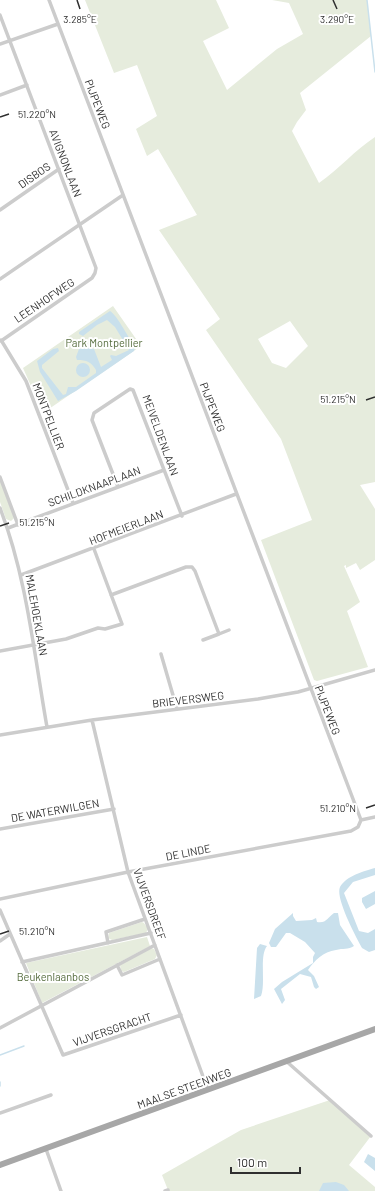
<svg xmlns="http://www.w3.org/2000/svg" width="375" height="1191" viewBox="0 0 375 1191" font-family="Barlow,sans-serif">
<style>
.green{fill:#e6ecdd;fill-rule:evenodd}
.water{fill:#c9e0ec}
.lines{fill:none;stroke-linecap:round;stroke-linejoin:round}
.stream{stroke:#c9e0ec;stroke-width:1.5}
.street{stroke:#ccc;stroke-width:3.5}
.primary{stroke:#a7a7a7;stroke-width:6}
.ticks{fill:none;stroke:#2f2f2f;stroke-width:1.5}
.labels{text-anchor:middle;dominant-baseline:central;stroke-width:4;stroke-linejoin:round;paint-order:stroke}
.street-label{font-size:11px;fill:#2f2f2f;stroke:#fff}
.park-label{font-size:11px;fill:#546b3c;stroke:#fff}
.ticks-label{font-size:10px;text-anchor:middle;fill:#2f2f2f;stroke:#fff;stroke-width:4;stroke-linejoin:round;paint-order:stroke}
</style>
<rect width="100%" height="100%" fill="#fff"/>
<path class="green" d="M85,0H216L229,28L203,41L227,90L277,49L303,34L289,3L272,0H367L371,36L300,93L306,110L297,122L292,131L319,183C339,169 355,150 375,137V482L360,485L375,509V560L360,570L356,563L346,568V565L344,566L360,602L347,611L368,667L317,681L314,680L261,540L312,520L281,439L206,330L220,319L159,230L197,215L158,149L147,156L136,129L157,116L137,65L114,73ZM290,321L308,346L286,368L272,363L258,339Z
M113,306L141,346L43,413L23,368Z
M0,480L14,518L11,521L6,519L0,502Z
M142,922L144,923L148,929L146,933L112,940L108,938L109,933Z
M147,937L150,946L42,1003L26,963Z
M151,948L154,949L157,955L155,959L124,972L121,971L120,965Z
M330,1100L371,1136L349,1165L375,1187V1191H165L168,1190L162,1175L241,1130Z"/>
<path class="water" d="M110,311C117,315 130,340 135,348L134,351L76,391L58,401L40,372L37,361L53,349L58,348L59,351L42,365V368L63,395L66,394L68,387H76L96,373V370C91,362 87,360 77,360L76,357L79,349L86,347L94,349L101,367L112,360L110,356L111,355L116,356L129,350L115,327L107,320L97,325L83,336L79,334V332Z
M76 370a7 7 0 1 1 14 0a7 7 0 1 1-14 0Z
M375,868V875L353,882L344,893L359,931L368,933L375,929V950L369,952L362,948C356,937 335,898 340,887C346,876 364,871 375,868Z
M375,891V904L366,909L362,902V898Z
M293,913V916L296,921L312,920L316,918L317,922C326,924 328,917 334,913H338L340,925L354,946C348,950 343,948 336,950C323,952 315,960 308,970L314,976L319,987L316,989L314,987L311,977L300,974L281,989L285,1000L282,1004L274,989L282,982L313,963V957L315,953L305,942L290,933H286L276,947H271L269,943L275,929Z
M260,944L267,946C259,956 266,983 261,996L254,999L257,948Z
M368,1154L375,1158V1171L364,1162Z
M336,1182L344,1185L349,1191H319L323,1183Z"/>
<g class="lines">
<path class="stream" d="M367,0L375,72
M0,1055L24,1046
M0,1082V1086"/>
<path class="street" d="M49,0L361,820
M0,15L96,268L95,273L92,278L1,341
M0,44L58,24
M0,95L27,85
M0,210L59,169
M0,279L123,195
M1,340L26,381L73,503
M0,477L18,525
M118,487L92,420L94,413L130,389L133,390L182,516
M0,508C27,578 34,654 47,727
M8,528L164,470
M21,575L236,494
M111,595L186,567H192L195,571L219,634L203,640
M219,634L229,630
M0,651L66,639L98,628L105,629L122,624L94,549
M161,654L177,709
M92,720L128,872L208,1090
M0,735L92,720L258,699L298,692L375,670
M361,820L375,817
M0,829L114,809
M0,899L128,872L351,831L358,827L361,820
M0,910L63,1055L181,1015
M0,941L10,934
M108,943L106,932L145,919
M22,962L151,933
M117,965L122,975L160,959
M0,1028L155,945
M286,1061L371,1136
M0,1113L51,1095
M46,1149L61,1191
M165,1191L168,1190"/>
<path class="primary" d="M0,1165L375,1029"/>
</g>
<path class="ticks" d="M77,0L80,9M333,0L337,9M0,117L9,114M366,400L375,397M0,526L9,523M366,808L375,805M0,934L9,931"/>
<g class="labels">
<g class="street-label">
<text transform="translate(98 104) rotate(69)">PIJPEWEG</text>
<text transform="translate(66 163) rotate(69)">AVIGNONLAAN</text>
<text transform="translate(34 175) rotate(-35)">DISBOS</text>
<text transform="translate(44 300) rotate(-34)">LEENHOFWEG</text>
<text transform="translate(213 407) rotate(69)">PIJPEWEG</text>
<text transform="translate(49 416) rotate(69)">MONTPELLIER</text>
<text transform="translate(161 435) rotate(70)">MEIVELDENLAAN</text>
<text transform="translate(94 486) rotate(-20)">SCHILDKNAAPLAAN</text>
<text transform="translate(126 527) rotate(-21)">HOFMEIERLAAN</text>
<text transform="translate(37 615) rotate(80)">MALEHOEKLAAN</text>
<text transform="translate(188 699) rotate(-7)">BRIEVERSWEG</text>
<text transform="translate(328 710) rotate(69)">PIJPEWEG</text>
<text transform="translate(55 810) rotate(-10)">DE WATERWILGEN</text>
<text transform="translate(188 852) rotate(-11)">DE LINDE</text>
<text transform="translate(150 904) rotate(70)">VIJVERSDREEF</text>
<text transform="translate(112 1029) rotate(-19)">VIJVERSGRACHT</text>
<text transform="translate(184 1088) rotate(-20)">MAALSE STEENWEG</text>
</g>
<g class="park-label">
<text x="104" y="342">Park Montpellier</text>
<text x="53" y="976">Beukenlaanbos</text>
</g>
</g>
<g class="ticks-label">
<text x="80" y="23">3.285°E</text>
<text x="337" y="23">3.290°E</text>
<text x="37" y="118">51.220°N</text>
<text x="338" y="403">51.215°N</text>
<text x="37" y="526">51.215°N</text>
<text x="338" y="812">51.210°N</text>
<text x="37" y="935">51.210°N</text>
</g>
<path d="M231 1167v6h69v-6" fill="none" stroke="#2f2f2f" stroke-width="2"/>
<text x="237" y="1167" font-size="12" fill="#2f2f2f" stroke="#ffffff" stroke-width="3" paint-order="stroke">100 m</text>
</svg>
